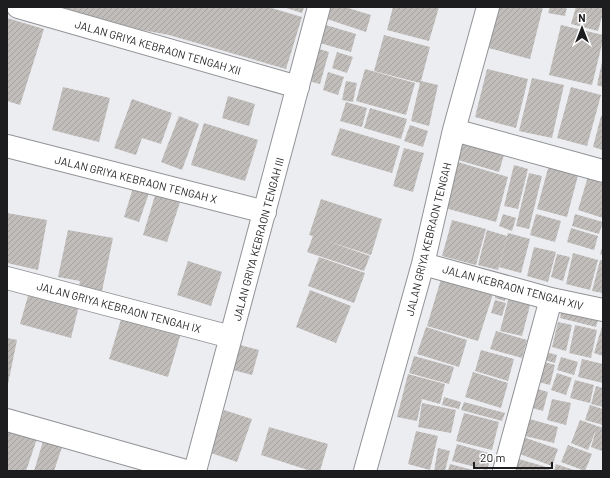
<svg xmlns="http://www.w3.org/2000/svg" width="610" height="478" viewBox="0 0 610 478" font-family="Barlow,sans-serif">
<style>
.building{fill:url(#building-hatch)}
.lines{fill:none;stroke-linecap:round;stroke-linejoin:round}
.street-casing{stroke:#919396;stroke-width:24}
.street{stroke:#fff;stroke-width:22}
.labels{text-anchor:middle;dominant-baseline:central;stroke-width:3;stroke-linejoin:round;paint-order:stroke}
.street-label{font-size:11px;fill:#1d1d1f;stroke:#fff}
</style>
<defs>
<pattern id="building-hatch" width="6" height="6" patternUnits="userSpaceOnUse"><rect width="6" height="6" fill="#c1bdbb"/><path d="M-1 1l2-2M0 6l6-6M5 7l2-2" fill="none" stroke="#a5a2a0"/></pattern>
</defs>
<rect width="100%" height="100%" fill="#ecedf1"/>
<path class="building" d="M60,7H268L302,17L286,69L169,35L142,30Z
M283,7H304L302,13Z
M328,7H345L371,15L366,32L324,18Z
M393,7H439L429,41L387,30Z
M496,7H543L530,59L485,47Z
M550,7H567L565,16L548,13Z
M576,7H603V13L598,31L571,24Z
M7,18L44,29L20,105L7,101Z
M319,23L356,34L351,52L313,41Z
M561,25L603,35V40L592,85L549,75Z
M384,35L430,47L421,81L438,85L429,126L411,121L420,83L374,71Z
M310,46L329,52L320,84L301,79Z
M337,52L353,57L347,73L332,68Z
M602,62H603V87L597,85Z
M365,69L415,83L406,115L356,101Z
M487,69L528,79L516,128L475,117Z
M328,72L344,77L338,95L323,90Z
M532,78L564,85L552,138L519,131Z
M346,81L357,83L353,102L342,100Z
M63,87L110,98L99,142L52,130Z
M571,87L601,95L587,146L557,138Z
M228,96L255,104L249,126L222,118Z
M132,99L172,113L161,144L142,138L136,155L114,148Z
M346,102L367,108L362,127L340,121Z
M370,108L407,119L401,139L364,128Z
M179,116L199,124L182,170L161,162Z
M601,116H603V150L593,147Z
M204,123L258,140L245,181L191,165Z
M410,125L428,131L423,147L404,141Z
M340,128L400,146L392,173L331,155Z
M464,139L505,151L499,172L458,160Z
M404,148L424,153L413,192L393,186Z
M550,161L580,168L567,217L537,209Z
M458,162L508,177L496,222L445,208Z
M514,165L528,169L518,209L504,206Z
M529,173L542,176L529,229L516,226Z
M589,173L603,177V218L578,210Z
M133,188L149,193L139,222L124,217Z
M157,189L182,196L167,242L143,235Z
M321,199L382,219L371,255L327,241L370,256L364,271L307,252L313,236L309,235Z
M7,213L47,220L38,270L7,263Z
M503,214L516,218L512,231L499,226Z
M536,214L561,221L555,242L530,235Z
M575,214L603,222L599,234L572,226Z
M452,220L486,229L476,265L442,256Z
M571,228L598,236L594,250L567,242Z
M68,230L113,238L102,291L79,286L80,281L58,277Z
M487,230L507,236L498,270L478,265Z
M508,233L530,239L521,273L499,267Z
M603,245V255L600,254Z
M534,247L556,252L548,282L527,276Z
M573,253L598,260L590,290L566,284Z
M557,254L570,257L563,281L551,277Z
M319,257L365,273L354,303L308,286Z
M600,260H603V293L592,291Z
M188,261L222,272L211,306L177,295Z
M441,279L493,294L478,341L427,326Z
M30,289L80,302L71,338L20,324Z
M310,290L351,306L336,343L296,327Z
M497,290L507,293L505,301L495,298Z
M510,293L532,298L522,336L500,331Z
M495,300L506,303L502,316L491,313Z
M563,304L600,313L596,327L560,318Z
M122,316L181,333L168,377L109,359Z
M558,322L572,325L566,351L552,347Z
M603,323V356L594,353Z
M575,325L597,330L591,358L569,353Z
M426,327L467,340L459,367L417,354Z
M496,331L527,340L522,358L490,349Z
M7,338L17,340L8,384H7Z
M240,345L259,350L252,375L233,370Z
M481,350L514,359L508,381L475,371Z
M546,352L557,355L555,363L544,360Z
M414,356L454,367L449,384L409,373Z
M561,357L578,362L574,375L557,370Z
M582,359L603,364V383L578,377Z
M541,361L555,365L550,385L535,381Z
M473,372L508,383L501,408L465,397Z
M557,373L572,378L566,395L551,390Z
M408,374L445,384L440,404L422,399L417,421L397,417Z
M575,380L594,385L590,403L570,398Z
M596,386L603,388V407L591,404Z
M534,388L548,392L543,411L529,407Z
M444,397L461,402L459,409L442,405Z
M552,399L571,403L566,425L547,420Z
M464,402L505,413L502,421L461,410Z
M422,403L456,410L451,433L418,427Z
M590,405L603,409V425L585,420Z
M224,410L252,419L237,462L211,453Z
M464,413L499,422L492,450L456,441Z
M526,418L558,427L554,443L521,435Z
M580,420L603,428V447L602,451L591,447L596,430L588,450L571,443Z
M7,425L38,436L26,471H7Z
M269,427L328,444L320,471H311L261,455Z
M416,431L438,436L430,470L408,464Z
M523,437L558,449L552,466L517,453Z
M44,438L63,444L54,471H34Z
M457,444L492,454L487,470L452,461Z
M568,445L592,454L585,471L561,462Z
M438,448L450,451L445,471H434Z
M515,458L550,468L549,471H512Z
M450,464L473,470V471H448Z
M556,464L577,471H554Z"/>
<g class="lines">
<defs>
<path id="street" d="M18,7L298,87
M454,130L603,171
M7,146L265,212
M423,264L551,299L603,310
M7,278L231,337
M7,420L186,471
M195,471L319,7
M365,471L423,264L454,130L488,7
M504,471L551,299"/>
</defs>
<use href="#street" class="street-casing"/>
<use href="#street" class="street"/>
</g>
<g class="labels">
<g class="street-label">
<text transform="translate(158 47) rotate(16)">JALAN GRIYA KEBRAON TENGAH XII</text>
<text transform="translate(136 179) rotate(14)">JALAN GRIYA KEBRAON TENGAH X</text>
<text transform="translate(258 239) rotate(-75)">JALAN GRIYA KEBRAON TENGAH III</text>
<text transform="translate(428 239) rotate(-76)">JALAN GRIYA KEBRAON TENGAH</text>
<text transform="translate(513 287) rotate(15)">JALAN KEBRAON TENGAH XIV</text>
<text transform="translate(119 307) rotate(15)">JALAN GRIYA KEBRAON TENGAH IX</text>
</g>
</g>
<rect width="610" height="478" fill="none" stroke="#1d1d1f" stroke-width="16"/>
<g transform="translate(582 28)" stroke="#ffffff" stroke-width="3" paint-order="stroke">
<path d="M0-3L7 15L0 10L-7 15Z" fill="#1d1d1f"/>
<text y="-6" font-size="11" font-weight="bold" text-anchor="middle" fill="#1d1d1f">N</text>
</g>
<path d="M474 462v6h78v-6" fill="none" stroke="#1d1d1f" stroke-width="2"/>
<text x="480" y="462" font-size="12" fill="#1d1d1f" stroke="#ffffff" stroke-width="3" paint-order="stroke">20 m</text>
</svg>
